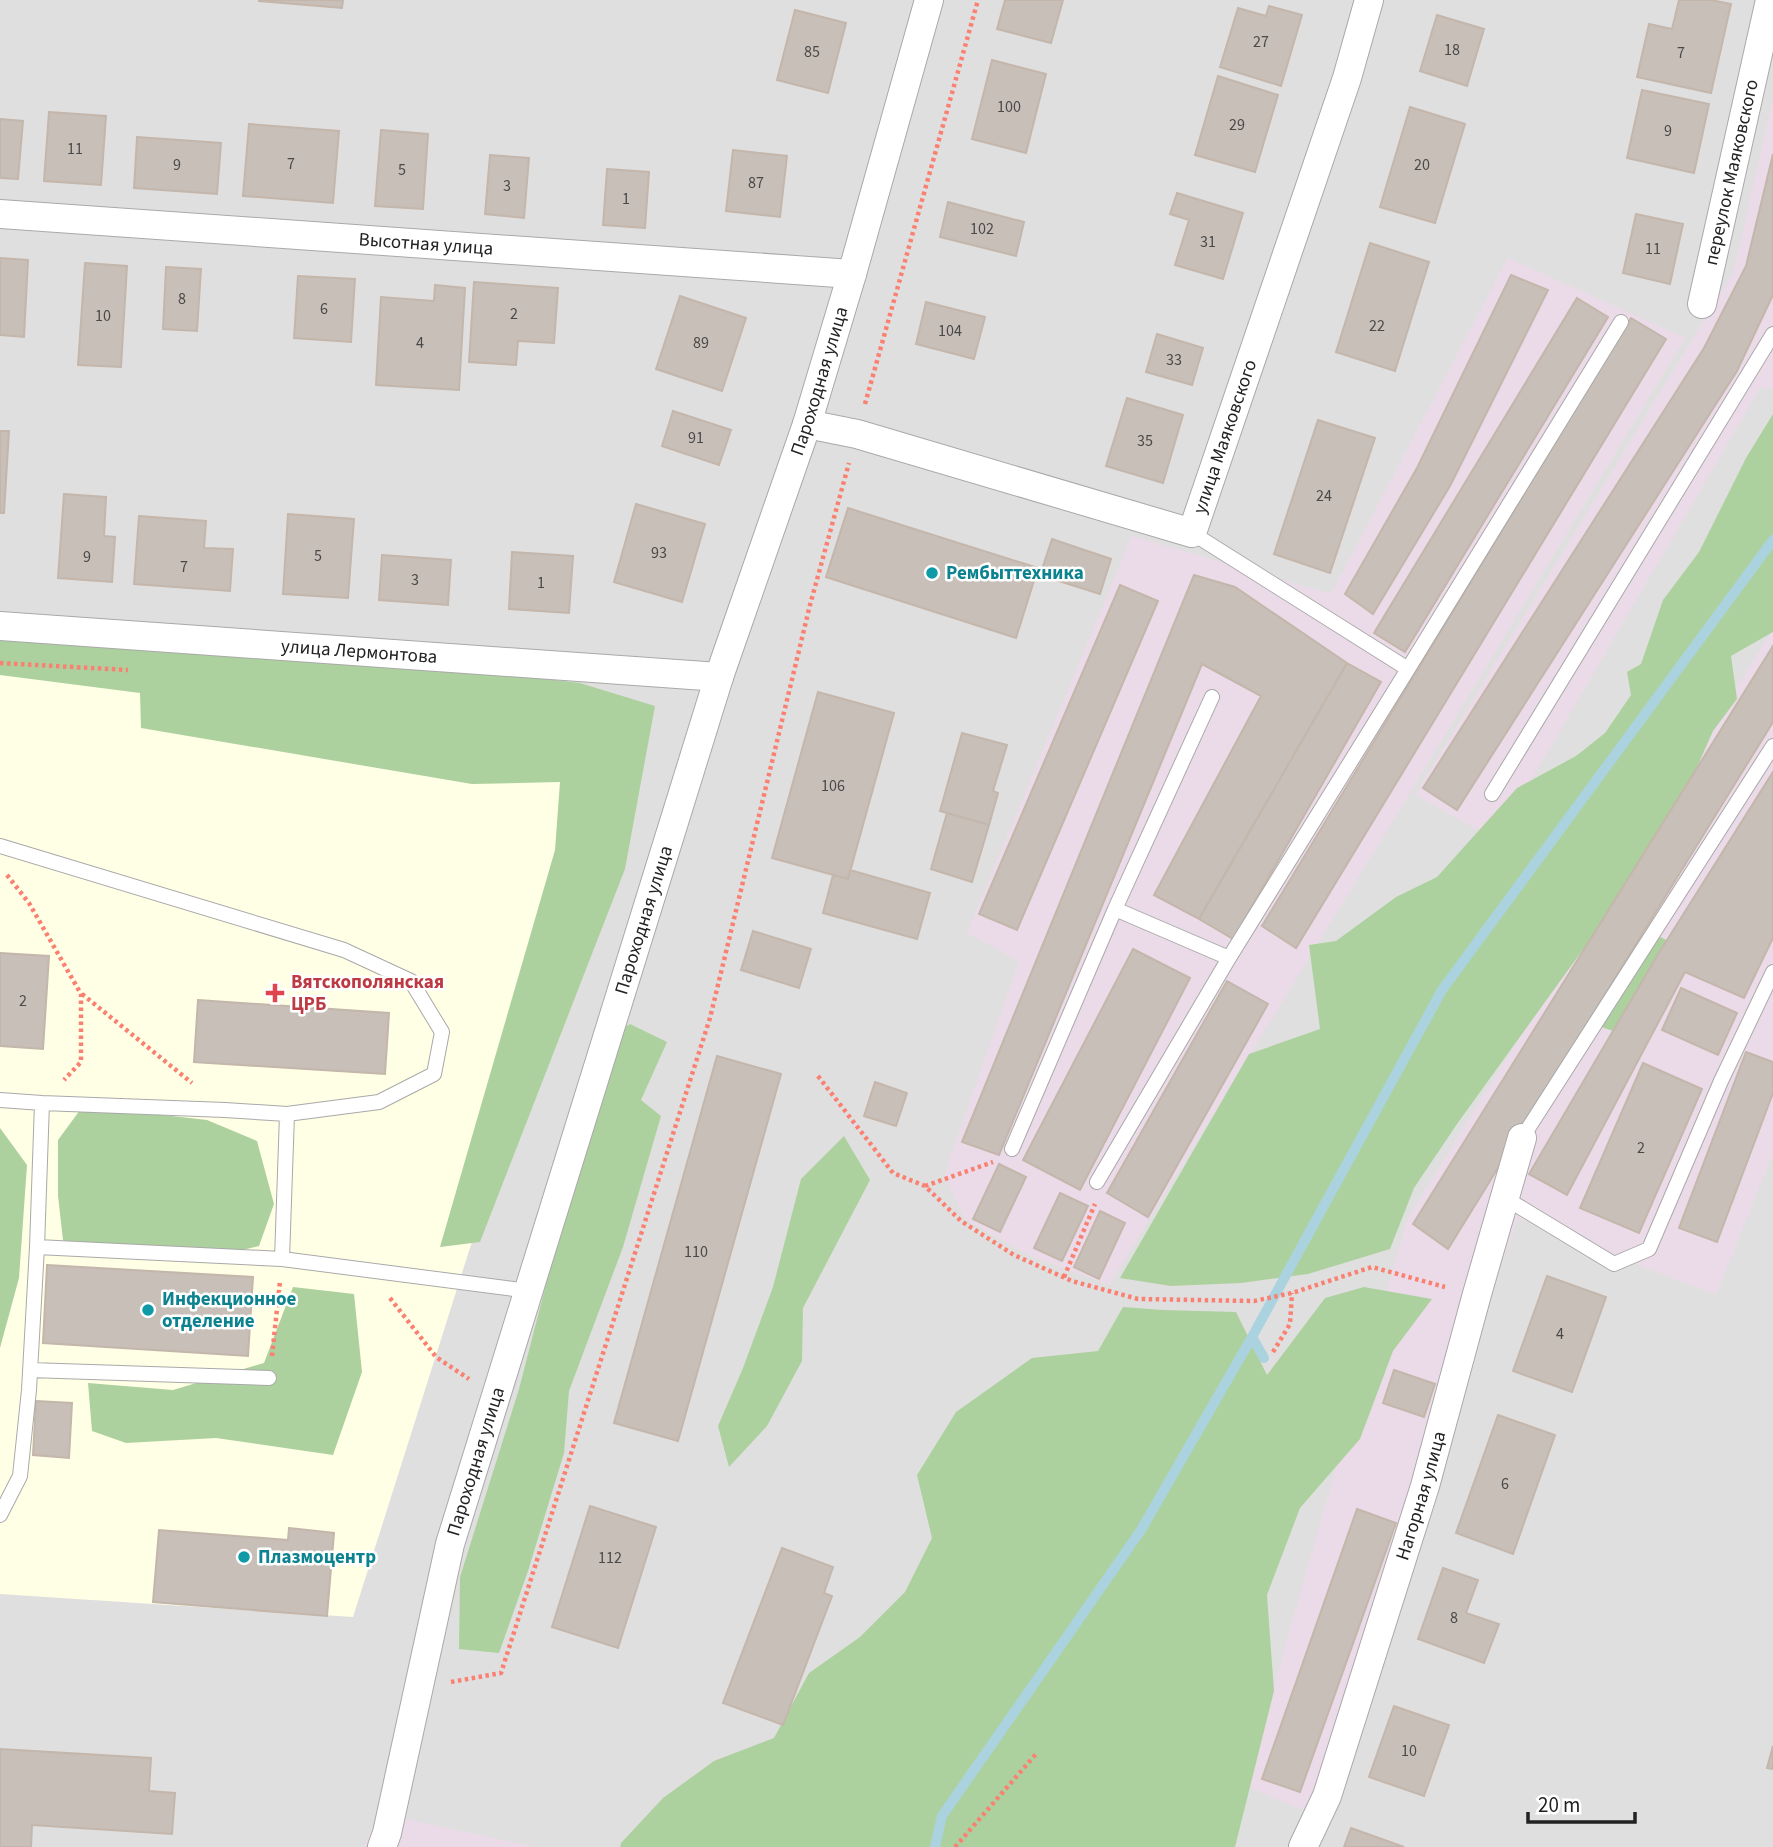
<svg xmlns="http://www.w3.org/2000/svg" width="1773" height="1847" viewBox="0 0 1773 1847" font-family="'Source Sans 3',sans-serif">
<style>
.residential{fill:#e0dfdf}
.industrial{fill:#ebdbe8}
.education{fill:#ffffe5}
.forest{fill:#add19e}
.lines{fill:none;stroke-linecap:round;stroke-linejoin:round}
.stream{stroke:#aad3df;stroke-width:10}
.building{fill:#c7bfb8;stroke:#c4b6ab;stroke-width:2}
.lane-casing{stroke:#a9a9a9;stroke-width:16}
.street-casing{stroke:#a9a9a9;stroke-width:30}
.path{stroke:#fa8072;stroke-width:4.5;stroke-dasharray:3.5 3.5;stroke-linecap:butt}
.lane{stroke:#fff;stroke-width:14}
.street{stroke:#fff;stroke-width:28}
.culture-dot{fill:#0f9aa8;stroke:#fff;stroke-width:2.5}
.health-dot{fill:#e0444e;stroke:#fff;stroke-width:2.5}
.labels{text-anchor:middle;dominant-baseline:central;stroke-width:5;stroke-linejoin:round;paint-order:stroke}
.number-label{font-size:16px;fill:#4b4948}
.street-label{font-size:19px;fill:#222;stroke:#fff}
.culture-label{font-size:19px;font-weight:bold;fill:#0d838f;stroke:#fff;text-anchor:start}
.health-label{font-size:19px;font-weight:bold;fill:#be3a42;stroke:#fff;text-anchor:start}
</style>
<rect width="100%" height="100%" fill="#f2efe9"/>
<path class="residential" d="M0,0H1773V1847H0Z"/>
<path class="industrial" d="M1773,99V388H1760L1496,840L1415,795L1734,271Z
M1508,258L1685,338L1400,809L1109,1285L1030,1256L965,1219L944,1176L1019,961L967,933L1132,536L1331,594Z
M1773,629V1153L1716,1295L1518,1218L1306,1811L1245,1786L1408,1218Z
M378,1813L536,1847H364Z"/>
<path class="education" d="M0,671L642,705L353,1617L0,1594Z"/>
<path class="forest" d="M1773,414V632L1731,656L1737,699L1713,731L1690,783L1654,851L1457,1124L1414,1188L1390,1249L1308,1274L1241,1283L1171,1286L1120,1278L1249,1054L1320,1029L1309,945L1336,941L1396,897L1437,877L1517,788L1576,756L1605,733L1631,695L1627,672L1641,664L1663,600L1699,552L1746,458Z
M0,631L452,668L580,683L655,706L625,869L480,1242L440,1247L555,850L560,782L472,784L141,728L140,693L0,675Z
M1655,934L1694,955L1660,1017L1613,1031L1599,1026L1612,981Z
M630,1024L667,1042L641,1100L661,1116L623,1247L569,1391L564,1453L528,1571L499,1653L459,1649L460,1577L519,1389L586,1129L602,1042Z
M83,1106L207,1120L257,1141L274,1204L259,1246L212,1257L92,1253L63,1240L58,1196V1140Z
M0,1128L27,1165L19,1278L0,1348Z
M844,1136L870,1180L803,1308L802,1361L767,1426L729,1467L718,1426L743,1368L773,1287L801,1179Z
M293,1287L354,1294L362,1372L333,1455L216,1438L126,1443L92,1431L88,1383L173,1390L264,1363Z
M1364,1287L1432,1299L1393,1351L1360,1439L1300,1508L1267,1595L1274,1691L1235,1847H620L621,1843L663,1798L714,1761L774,1738L809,1673L860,1637L905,1592L932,1538L917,1475L956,1412L1032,1358L1098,1351L1123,1307L1163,1310L1236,1312L1267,1375L1325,1298Z"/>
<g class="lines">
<path class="stream" d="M1252,1337L1264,1358
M935,1847L942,1816L1141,1530L1252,1337L1442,990L1773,540"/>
</g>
<path class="building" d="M259,0H343L342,8L259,1Z
M1005,0H1063L1051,43L997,29Z
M1679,0H1711L1731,4L1711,93L1637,77L1649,24L1672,29Z
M1269,6L1302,15L1281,86L1220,67L1238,8L1266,16Z
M795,10L846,23L828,93L777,80Z
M1437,15L1484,29L1467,86L1420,71Z
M992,60L1046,74L1026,153L972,139Z
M1218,76L1278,95L1255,172L1195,155Z
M1642,90L1709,104L1694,173L1627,158Z
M1410,107L1465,124L1435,223L1380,207Z
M49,112L106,116L101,185L44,181Z
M0,119L23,121L18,179L0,178Z
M249,124L339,131L333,203L243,196Z
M381,130L428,134L423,209L375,206Z
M137,137L221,143L217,194L134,188Z
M733,150L787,156L780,217L726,211Z
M1773,154V295L1737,371L1457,810L1423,788L1704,348L1746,266Z
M490,155L529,158L524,218L485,214Z
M607,169L649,172L645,228L603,225Z
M1177,193L1243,213L1223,279L1175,265L1189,220L1170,214Z
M948,202L1024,222L1016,256L940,237Z
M1636,214L1683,224L1670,284L1623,273Z
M1370,243L1429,262L1395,371L1336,352Z
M0,258L28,260L24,337L0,335Z
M85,263L127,266L121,367L78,365Z
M166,267L201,269L197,331L163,329Z
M1511,275L1548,290L1450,486L1373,614L1345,594L1417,468Z
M298,276L355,279L351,342L294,338Z
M474,282L558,288L554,343L518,341L516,365L469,362Z
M435,285L465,288L459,390L376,385L381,297L434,301Z
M680,296L746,318L722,391L656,369Z
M1577,298L1608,317L1405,652L1374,633Z
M926,302L985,317L974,359L916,344Z
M1631,318L1666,339L1296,948L1262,926Z
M1157,334L1203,348L1192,385L1146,372Z
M1127,398L1183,415L1163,483L1106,466Z
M673,411L731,430L719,465L662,446Z
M1318,420L1375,438L1330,573L1274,554Z
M0,431H9L4,513H0Z
M64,494L106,497L104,536L115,537L112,582L58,578Z
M636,504L705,524L682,602L614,582Z
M848,508L1038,568L1016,638L826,577Z
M288,514L354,519L348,598L283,594Z
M139,516L206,521L204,548L233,549L230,591L134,584Z
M1052,539L1111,559L1100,594L1040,575Z
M512,552L573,556L569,613L509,609Z
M382,555L451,560L448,605L379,600Z
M1194,575L1235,587L1347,663L1199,919L1154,895L1261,696L1202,664L999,1155L962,1142Z
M1120,585L1158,601L1017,930L979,914Z
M1773,646V722L1448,1249L1413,1224Z
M1347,663L1381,682L1233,939L1199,919Z
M818,692L894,713L848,879L772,858Z
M962,733L1007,745L993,791L998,793L989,825L940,811Z
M1773,772V938L1744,998L1685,972L1567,1195L1529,1174L1657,956Z
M947,813L989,825L972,882L931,869Z
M850,870L930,893L917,939L823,913L833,875L848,879Z
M753,931L811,949L799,988L741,970Z
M1133,949L1190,978L1080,1190L1023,1160Z
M0,953L49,956L43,1049L0,1046Z
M1227,981L1268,1004L1148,1217L1107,1193Z
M1681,988L1737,1013L1718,1055L1662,1030Z
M198,1000L389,1013L385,1074L194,1062Z
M1746,1052L1773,1062V1093L1717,1242L1679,1228Z
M717,1056L781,1074L678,1441L614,1423Z
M1643,1063L1702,1089L1639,1233L1580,1208Z
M875,1082L907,1093L896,1126L864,1116Z
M999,1164L1026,1177L1000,1232L973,1219Z
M1060,1193L1088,1206L1062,1261L1034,1248Z
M1100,1211L1125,1223L1099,1279L1074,1267Z
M47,1265L253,1277L248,1356L43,1343Z
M1547,1276L1606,1297L1572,1392L1513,1371Z
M1394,1370L1435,1384L1424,1417L1383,1403Z
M36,1401L72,1403L69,1458L33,1455Z
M1498,1415L1555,1435L1513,1554L1456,1533Z
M590,1506L656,1527L618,1648L552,1627Z
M1357,1509L1396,1523L1300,1792L1262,1779Z
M289,1528L334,1533L327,1616L153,1602L159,1530L288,1540Z
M782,1548L833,1567L824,1593L832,1596L783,1725L723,1703Z
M1443,1568L1478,1580L1466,1613L1499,1624L1484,1663L1418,1639Z
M1394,1706L1449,1725L1424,1796L1369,1777Z
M1773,1746V1769L1767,1768Z
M0,1749L151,1758L149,1791L175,1793L172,1834L32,1825L31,1847H0Z
M1351,1828L1404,1847H1344Z"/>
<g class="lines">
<defs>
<path id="lane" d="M1408,669L1621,322
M1492,794L1773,334
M0,846L344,950L411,981L442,1032L434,1074L379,1102L287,1114L282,1259L37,1247
M1115,909L1229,958L1408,669L1192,533
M0,1100L42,1103L37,1247L29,1390L20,1476L0,1515
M42,1103L225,1110L287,1114
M1522,1138L1773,746
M1012,1149L1115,909L1212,697
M1097,1182L1229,958
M1505,1198L1614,1264L1649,1249L1721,1081L1773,972
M282,1259L529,1291
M30,1370L269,1378"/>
<g id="street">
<path id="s1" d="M0,214L852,274"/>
<path id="s2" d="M1702,304L1770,0"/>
<path id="s3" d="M807,424L857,434L1192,533L1347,78L1369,0"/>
<path id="s4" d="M0,626L719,677"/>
<path id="s5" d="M382,1847L387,1833L450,1544L719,677L807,424L852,274L929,0"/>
<path id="s6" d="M1303,1847L1327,1796L1425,1486L1477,1294L1522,1138"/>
</g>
</defs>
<use href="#lane" class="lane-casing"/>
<use href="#street" class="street-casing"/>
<path class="path" d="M865,404L978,0
M0,663L128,670
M7,875L29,903L81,994V1062L64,1080
M82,994L192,1083
M818,1076L893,1173L925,1186L961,1221L1014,1255L1072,1281L1138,1299L1254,1301L1292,1293L1372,1267L1445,1287
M925,1186L993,1162
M1064,1277L1095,1204
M390,1298L436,1357L469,1379
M1273,1352L1290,1324L1292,1293
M272,1356L280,1281
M451,1682L501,1673L710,1018L810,605L849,463
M955,1847L1036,1754"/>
<use href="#lane" class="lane"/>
<use href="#street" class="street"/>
</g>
<g class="culture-dot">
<circle cx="932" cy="573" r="7"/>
<circle cx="148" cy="1310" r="7"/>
<circle cx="244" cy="1557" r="7"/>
</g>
<path class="health-dot" d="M271.5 982.5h7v7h7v7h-7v7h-7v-7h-7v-7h7z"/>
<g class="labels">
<g class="number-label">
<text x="1261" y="42">27</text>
<text x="1452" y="50">18</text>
<text x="812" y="52">85</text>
<text x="1681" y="53">7</text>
<text x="1009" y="107">100</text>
<text x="1237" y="125">29</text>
<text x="1668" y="131">9</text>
<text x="75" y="149">11</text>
<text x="291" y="164">7</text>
<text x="177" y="165">9</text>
<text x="1422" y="165">20</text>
<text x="402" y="170">5</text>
<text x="756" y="183">87</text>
<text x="507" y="186">3</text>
<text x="626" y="199">1</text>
<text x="982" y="229">102</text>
<text x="1208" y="242">31</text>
<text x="1653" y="249">11</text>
<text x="182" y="299">8</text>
<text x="324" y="309">6</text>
<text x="514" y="314">2</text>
<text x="103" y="316">10</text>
<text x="1377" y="326">22</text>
<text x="950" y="331">104</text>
<text x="420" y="343">4</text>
<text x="701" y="343">89</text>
<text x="1174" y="360">33</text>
<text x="696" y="438">91</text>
<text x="1145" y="441">35</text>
<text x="1324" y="496">24</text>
<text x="659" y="553">93</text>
<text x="318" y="556">5</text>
<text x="87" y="557">9</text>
<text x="184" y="567">7</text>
<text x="415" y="580">3</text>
<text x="541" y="583">1</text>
<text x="833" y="786">106</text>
<text x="23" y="1001">2</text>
<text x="1641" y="1148">2</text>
<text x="696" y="1252">110</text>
<text x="1560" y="1334">4</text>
<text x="1505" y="1484">6</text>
<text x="610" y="1558">112</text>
<text x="1454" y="1618">8</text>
<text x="1409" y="1751">10</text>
</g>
<g class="street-label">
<text stroke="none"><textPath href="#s2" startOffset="135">переулок Маяковского</textPath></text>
<text stroke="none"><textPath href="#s1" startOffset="427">Высотная улица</textPath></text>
<text stroke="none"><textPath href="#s5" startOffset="1531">Пароходная улица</textPath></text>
<text stroke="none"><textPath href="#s3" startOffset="502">улица Маяковского</textPath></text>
<text stroke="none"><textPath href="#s4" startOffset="360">улица Лермонтова</textPath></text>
<text stroke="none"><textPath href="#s5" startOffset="964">Пароходная улица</textPath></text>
<text stroke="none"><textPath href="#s5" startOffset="397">Пароходная улица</textPath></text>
<text stroke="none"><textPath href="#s6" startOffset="371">Нагорная улица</textPath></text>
</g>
<g class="culture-label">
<text x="946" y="573">Рембыттехника</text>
<text x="162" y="1299">Инфекционное<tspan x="162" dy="22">отделение</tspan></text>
<text x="258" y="1557">Плазмоцентр</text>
</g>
<g class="health-label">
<text x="291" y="982">Вятскополянская<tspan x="291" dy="22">ЦРБ</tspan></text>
</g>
</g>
<path d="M1528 1812v10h107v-10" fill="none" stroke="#222222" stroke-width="3.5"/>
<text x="1538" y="1812" font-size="21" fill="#222222" stroke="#ffffff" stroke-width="5" paint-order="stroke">20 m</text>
</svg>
